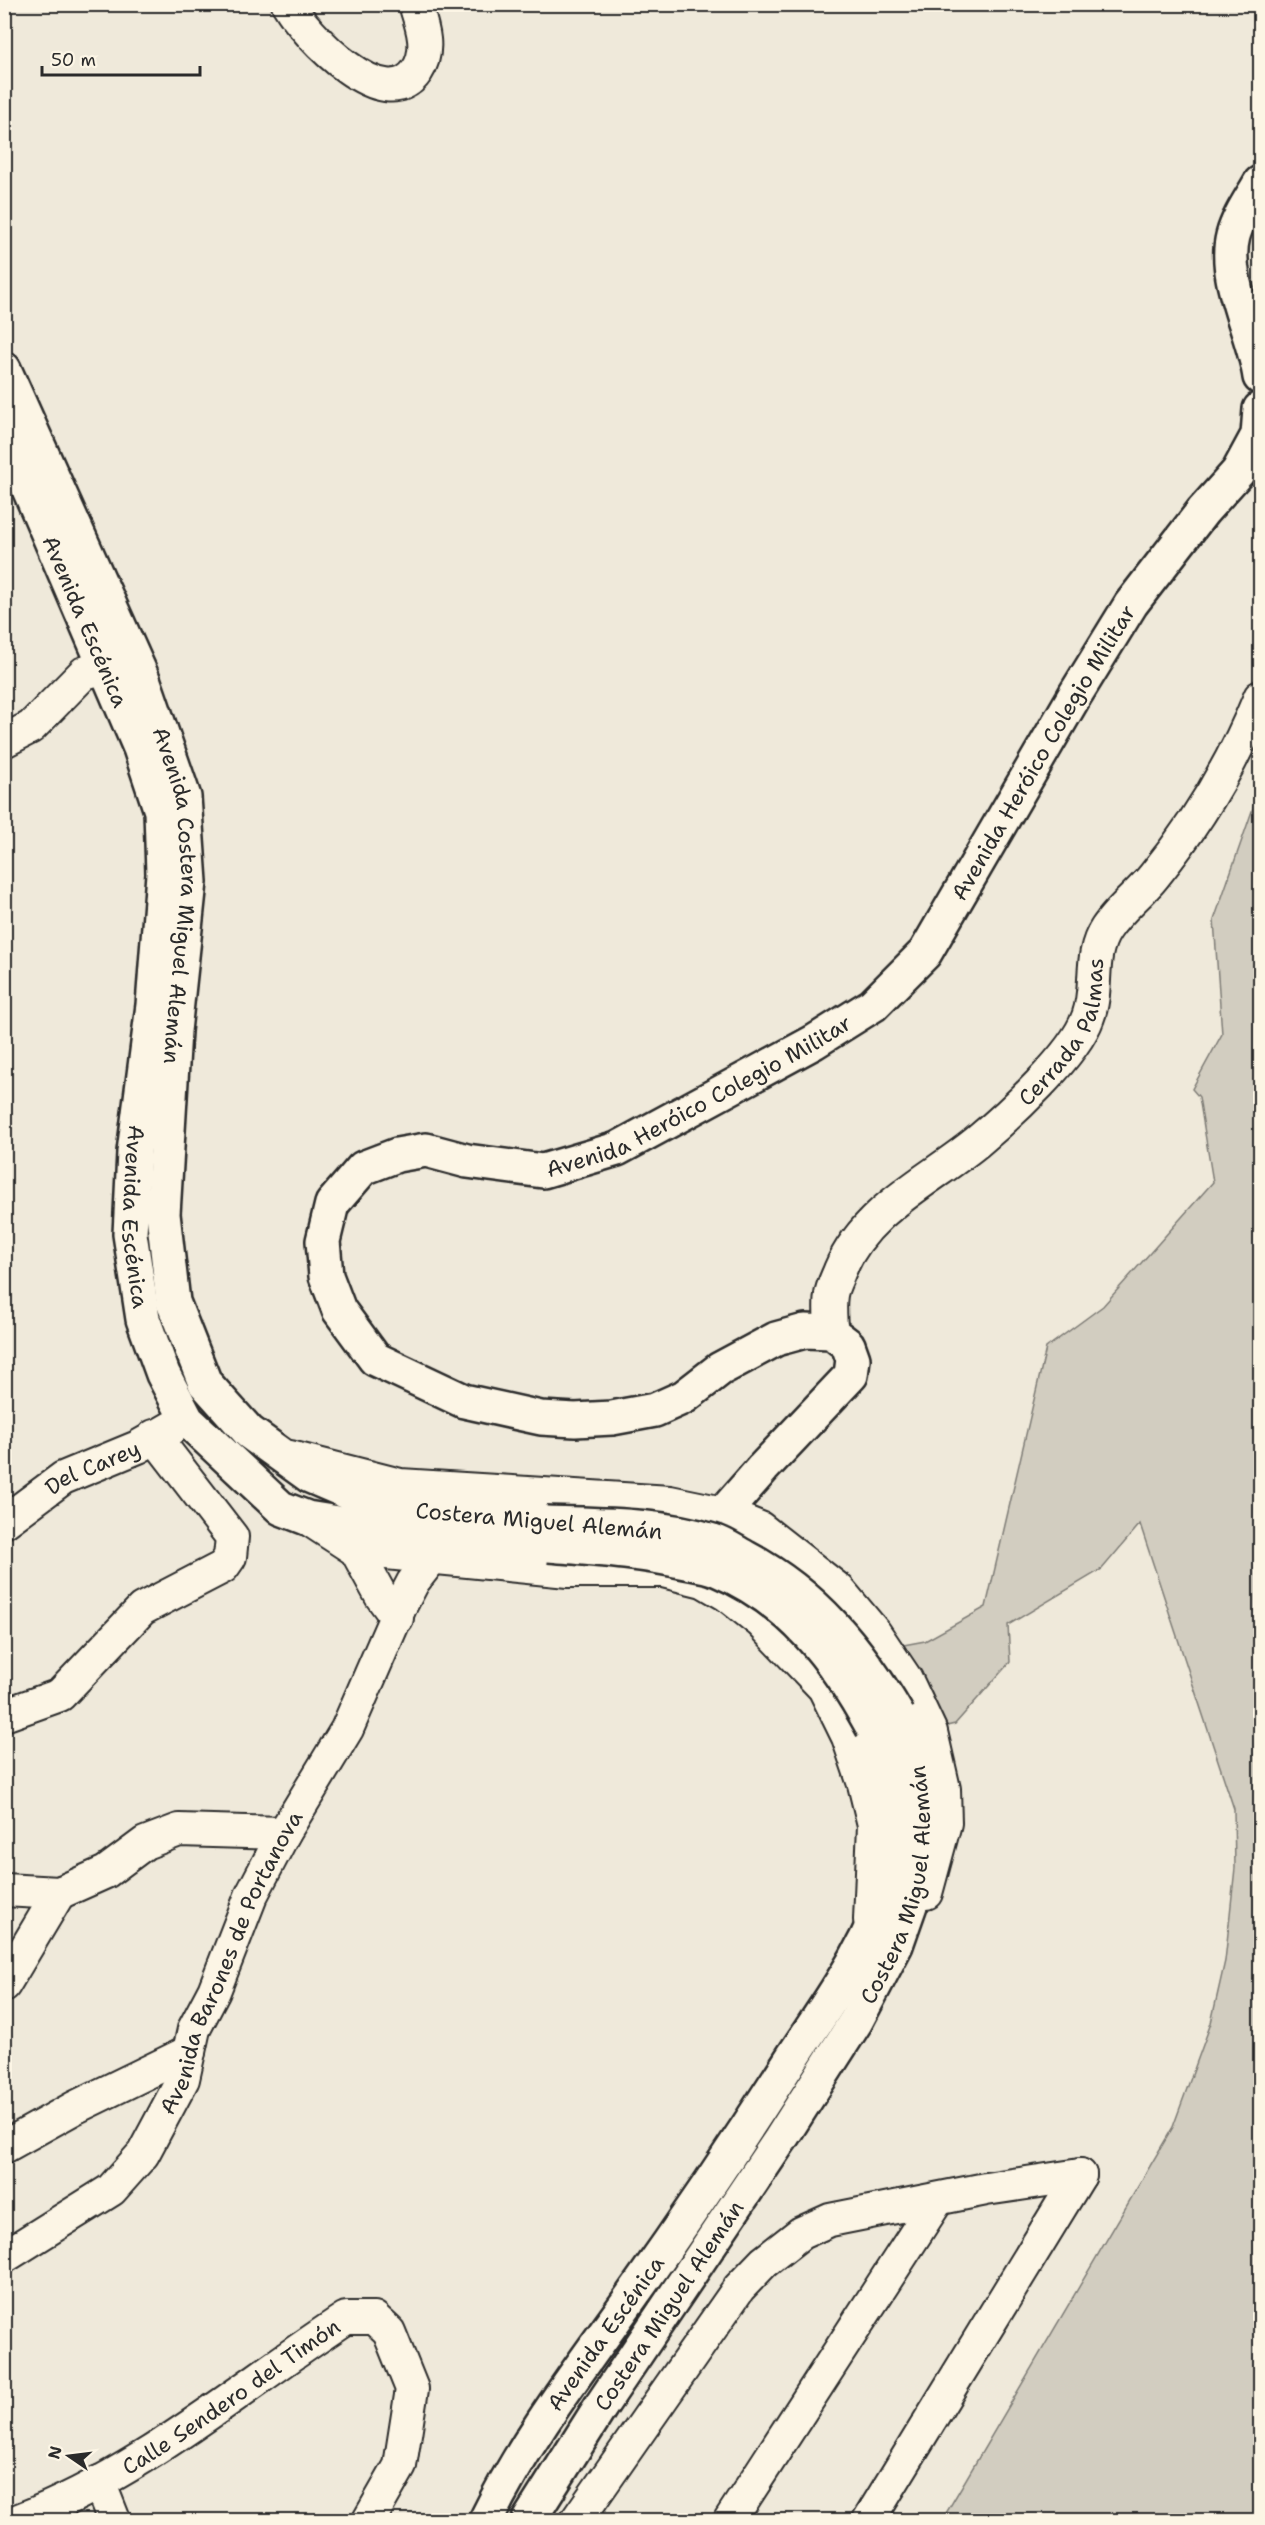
<svg xmlns="http://www.w3.org/2000/svg" width="1265" height="2525" viewBox="0 0 1265 2525" font-family="'Shantell Sans',sans-serif">
<style>
.green{fill:#d2cdc0;stroke:#7e7c76;stroke-width:1.5}
.lines{fill:none;stroke-linecap:round;stroke-linejoin:round}
.minor-casing{stroke:#2b2b2b;stroke-width:36}
.major-casing{stroke:#2b2b2b;stroke-width:38}
.minor{stroke:#fcf5e5;stroke-width:32}
.major{stroke:#fcf5e5;stroke-width:33}
.major-bridge-casing{stroke:#2b2b2b;stroke-width:38;stroke-linecap:butt}
.major-bridge{stroke:#fcf5e5;stroke-width:33}
.labels{text-anchor:middle;dominant-baseline:central;stroke-width:4.5;stroke-linejoin:round;paint-order:stroke}
.street-label{font-size:22px;fill:#2b2b2b;stroke:#fcf5e5}
</style>
<rect width="100%" height="100%" fill="#efe9da"/>
<filter id="ink" filterUnits="userSpaceOnUse"><feTurbulence type="fractalNoise" baseFrequency=".0167" numOctaves="2"/><feDisplacementMap in="SourceGraphic" scale="12" xChannelSelector="R" yChannelSelector="G"/><feConvolveMatrix kernelMatrix="1 2 1 2 8 2 1 2 1" color-interpolation-filters="sRGB"/></filter>
<g filter="url(#ink)">
<path class="green" d="M1260,788V2520H942L1173,2127L1211,2023L1225,1961L1235,1868L1234,1809L1140,1524L1102,1569L1008,1625L1010,1662L955,1724L917,1733L871,1651L925,1641L986,1607L1046,1348L1103,1306L1213,1182L1199,1097L1192,1089L1222,1034L1214,920Z"/>
<g class="lines">
<defs>
<g id="minor">
<path d="M288,4C306,35 385,119 417,71C431,50 422,26 415,4"/>
<path d="M4,741L31,727L84,673L105,667"/>
<path id="s1" d="M831,1332C831,1320 829,1307 831,1295C832,1287 837,1278 840,1270C866,1209 928,1182 977,1142C1008,1116 1075,1055 1088,1017C1099,989 1088,956 1106,929C1119,909 1139,895 1154,876C1198,822 1234,761 1260,697"/>
<path d="M290,1457L400,1485L670,1502L723,1513L760,1528L839,1590L875,1633L906,1679L931,1732L944,1789L945,1823L926,1893"/>
<path d="M307,1518L356,1550L568,1571H663L703,1581L727,1595L761,1622L824,1688L848,1737L864,1784L874,1825L870,1920"/>
<path id="s2" d="M4,1522L63,1478L138,1447L173,1427"/>
<path d="M356,1550L381,1596L397,1618"/>
<path d="M4,1715L60,1695L142,1609L223,1567L230,1557L232,1537L154,1436"/>
<path d="M4,1890L59,1893L106,1872L145,1843L179,1830L284,1833"/>
<path d="M4,1985L59,1893"/>
<path d="M4,2147L74,2108L189,2052"/>
<path id="s3" d="M4,2257L111,2190L143,2154L183,2079L194,2029L214,1991L251,1896L284,1833L347,1729L401,1605L413,1582L431,1559"/>
<path d="M99,2482L114,2520"/>
<path id="s4" d="M19,2520C140,2474 239,2388 346,2318H374L389,2332L412,2389L400,2466L369,2520"/>
<path d="M577,2520L739,2288L764,2262L801,2233L830,2220L986,2189L1080,2175"/>
<path d="M730,2520L938,2199"/>
<path d="M869,2520L1080,2175"/>
</g>
<g id="major">
<path d="M1260,183C1251,199 1238,217 1233,236C1222,278 1254,334 1260,377"/>
<path id="s5" d="M4,369L143,679L184,797L190,882L174,1031L163,1214L173,1302L205,1383L249,1432L310,1476L371,1502L426,1514L546,1523"/>
<path id="s6" d="M4,431L140,748L161,811L163,874L153,1005L134,1152L130,1234L143,1319L163,1374L187,1420L281,1508L307,1518L438,1539L526,1544"/>
<path id="s7" d="M685,1557L763,1468L851,1375L853,1359L848,1345L831,1332L805,1331L776,1339L720,1369L684,1397L655,1410L612,1418L575,1420L541,1418L464,1401L375,1359L339,1310L326,1276L323,1241L332,1204L363,1168L397,1155L426,1150L467,1161L543,1171L617,1149L814,1042L873,1005L925,953L1075,695L1131,604L1203,511L1238,472L1258,435L1260,409"/>
<path id="s8" d="M486,2520C525,2440 579,2370 631,2297C686,2220 739,2141 790,2061C827,2004 871,1947 889,1880C903,1829 893,1776 873,1728"/>
<path id="s9" d="M529,2520L601,2406L780,2140L856,2021L896,1945L915,1891L921,1853L922,1811L916,1760L898,1716"/>
</g>
</defs>
<use href="#minor" class="minor-casing"/>
<use href="#major" class="major-casing"/>
<use href="#minor" class="minor"/>
<use href="#major" class="major"/>
<defs>
<path id="major-bridge" d="M546,1523C602,1525 659,1524 713,1541C724,1544 735,1552 746,1558C815,1595 859,1649 898,1716
M549,1545C595,1549 640,1552 685,1562C695,1564 706,1565 716,1569C792,1601 835,1658 873,1728"/>
</defs>
<use href="#major-bridge" class="major-bridge-casing"/>
<use href="#major-bridge" class="major-bridge"/>
</g>
</g>
<g class="labels">
<g class="street-label">
<text stroke="none"><textPath href="#s6" startOffset="207">Avenida Escénica</textPath></text>
<text stroke="none"><textPath href="#s7" startOffset="1868">Avenida Heróico Colegio Militar</textPath></text>
<text stroke="none"><textPath href="#s5" startOffset="562">Avenida Costera Miguel Alemán</textPath></text>
<text stroke="none"><textPath href="#s1" startOffset="398">Cerrada Palmas</textPath></text>
<text stroke="none"><textPath href="#s7" startOffset="1364">Avenida Heróico Colegio Militar</textPath></text>
<text stroke="none"><textPath href="#s6" startOffset="819">Avenida Escénica</textPath></text>
<text stroke="none"><textPath href="#s2" startOffset="105">Del Carey</textPath></text>
<text transform="translate(539 1521) rotate(5)">Costera Miguel Alemán</text>
<text stroke="none"><textPath href="#s9" startOffset="742">Costera Miguel Alemán</textPath></text>
<text stroke="none"><textPath href="#s3" startOffset="386">Avenida Barones de Portanova</textPath></text>
<text stroke="none"><textPath href="#s9" startOffset="256">Costera Miguel Alemán</textPath></text>
<text stroke="none"><textPath href="#s8" startOffset="222">Avenida Escénica</textPath></text>
<text stroke="none"><textPath href="#s4" startOffset="246">Calle Sendero del Timón</textPath></text>
</g>
</g>
<rect width="1265" height="2525" fill="none" stroke="#fcf5e5" stroke-width="24"/>
<rect x="12" y="12" width="1241" height="2501" fill="none" stroke="#2b2b2b" stroke-width="2" filter="url(#ink)"/>
<g transform="translate(69 2456) rotate(284)" stroke="#fcf5e5" stroke-width="4.5" paint-order="stroke">
<path d="M0-4.5L10 22L0 15L-10 22Z" fill="#2b2b2b"/>
<text y="-9" font-size="16" font-weight="bold" text-anchor="middle" fill="#2b2b2b">N</text>
</g>
<path d="M42 66v9h158v-9" fill="none" stroke="#2b2b2b" stroke-width="3"/>
<text x="51" y="66" font-size="18" fill="#2b2b2b" stroke="#fcf5e5" stroke-width="4.5" paint-order="stroke">50 m</text>
</svg>
